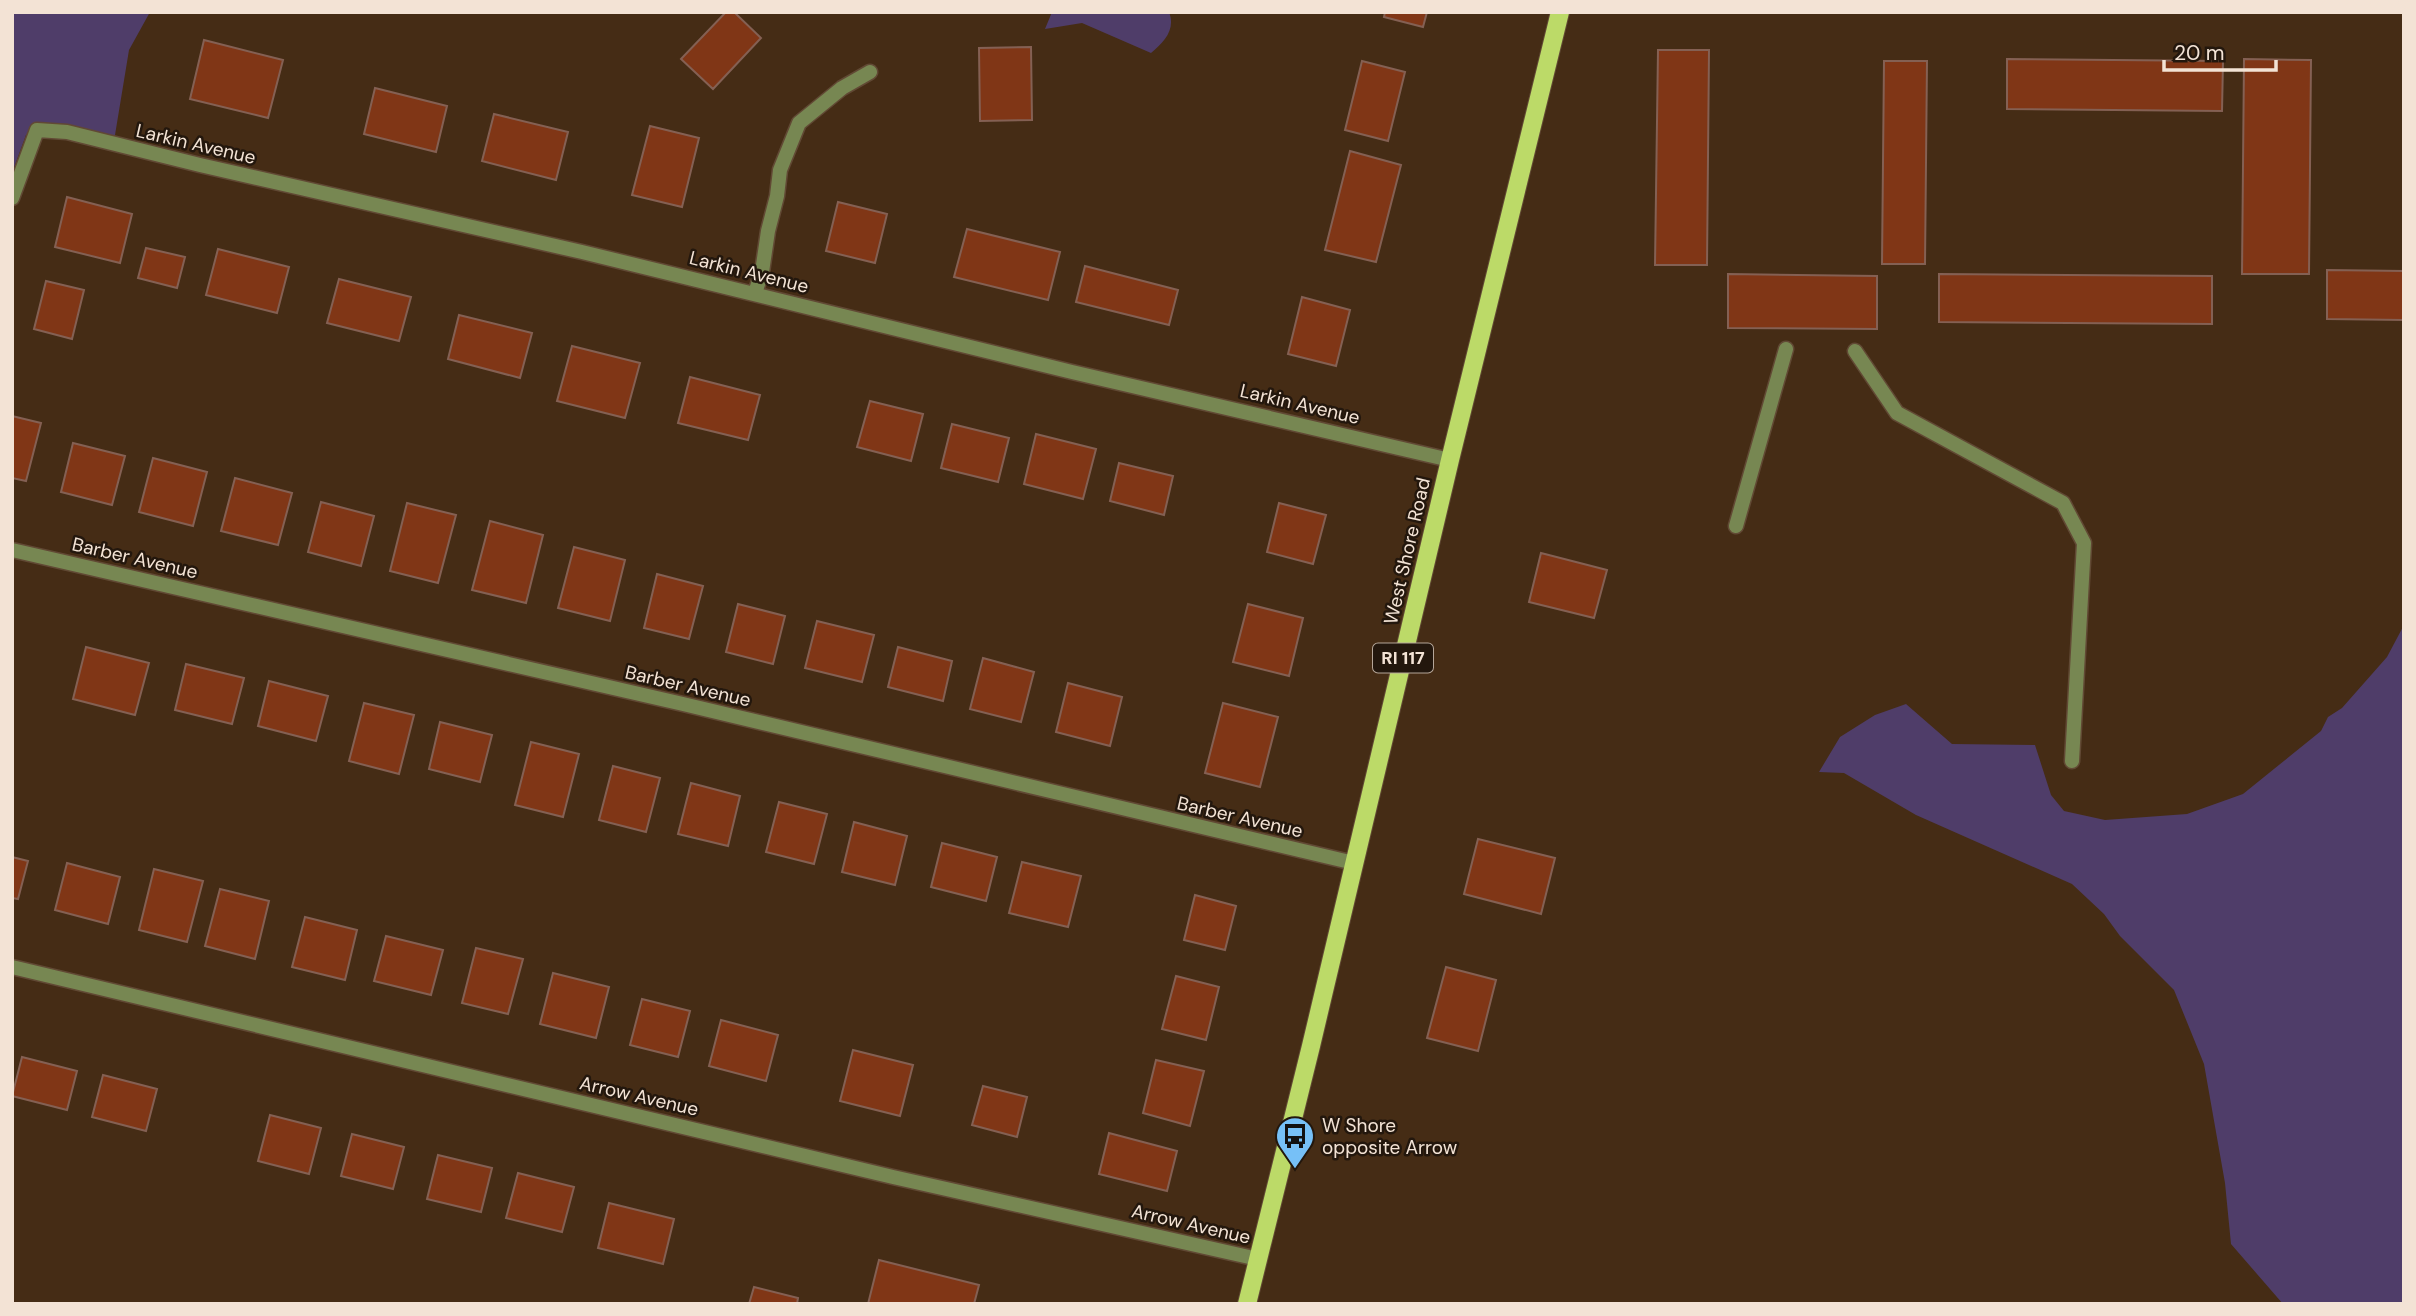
<svg xmlns="http://www.w3.org/2000/svg" width="2416" height="1316" viewBox="0 0 2416 1316" font-family="'DM Sans',sans-serif">
<style>
.green{fill:#4f3d69}
.building{fill:#803616;stroke:#846053;stroke-width:2}
.lines{fill:none;stroke-linecap:round;stroke-linejoin:round}
.service-casing{stroke:#614934;stroke-width:17}
.minor-casing{stroke:#614934;stroke-width:17}
.primary-casing{stroke:#614934;stroke-width:20}
.service{stroke:#778752;stroke-width:14}
.minor{stroke:#778752;stroke-width:14}
.primary{stroke:#bcda68;stroke-width:18}
.labels{text-anchor:middle;dominant-baseline:central;stroke-width:5;stroke-linejoin:round;paint-order:stroke}
.shield{fill:#23170d;stroke:#b5a699;stroke-width:2}
.shield-label{font-size:18px;font-weight:bold;fill:#f3e3d5}
.street-label{font-size:19px;fill:#f3e3d5;stroke:#23170d}
.poi-label{font-size:19px;fill:#f3e3d5;stroke:#23170d;text-anchor:start}
</style>
<rect width="100%" height="100%" fill="#452c15"/>
<path class="green" d="M12,12H150L129,50L115,135L105,138L44,128L26,135L12,173Z
M1052,12H1169C1176,30 1164,42 1151,53L1082,23L1045,29Z
M2404,625V1304H2283L2231,1244L2225,1183L2204,1064L2174,990L2120,936L2104,914L2072,884L1916,815L1844,773L1819,772L1840,737L1875,715L1906,704L1952,744L2035,745L2051,795L2064,811L2105,820L2187,814L2243,794L2321,731L2328,717L2342,708L2387,657Z"/>
<path class="building" d="M726,12H734L761,38L713,89L681,59Z
M1385,12H1427L1423,27L1384,17Z
M204,40L283,60L268,118L190,99Z
M1031,47L1032,120L980,121L979,48Z
M1658,50H1709L1707,265H1655Z
M2007,59L2223,61L2222,111L2007,109Z
M2244,59L2311,60L2309,274H2242Z
M1362,61L1405,72L1388,141L1345,130Z
M1884,61H1927L1925,264H1882Z
M375,88L447,106L436,152L364,134Z
M494,114L568,132L556,180L482,161Z
M650,126L699,138L682,207L632,195Z
M1350,151L1401,165L1376,262L1325,250Z
M67,197L132,214L120,263L55,247Z
M838,202L887,214L875,263L826,251Z
M967,229L1060,252L1048,300L954,277Z
M146,248L185,257L177,288L138,278Z
M218,249L289,267L277,313L206,295Z
M1085,266L1178,290L1169,325L1076,302Z
M2327,270L2404,271V320L2327,319Z
M1728,274L1877,276V329L1728,328Z
M1939,274L2212,276V324L1939,322Z
M339,279L411,297L399,341L327,323Z
M46,281L84,290L72,339L34,329Z
M1302,297L1350,310L1336,366L1288,354Z
M459,315L532,333L520,378L448,359Z
M572,346L640,363L625,418L557,401Z
M690,377L760,395L748,440L678,423Z
M870,401L923,414L911,461L857,447Z
M12,416L41,423L26,481L12,478Z
M952,424L1009,438L998,482L941,468Z
M1036,434L1096,449L1083,499L1024,484Z
M73,443L125,456L112,505L61,492Z
M153,458L207,472L193,526L139,512Z
M1119,463L1173,476L1164,515L1110,501Z
M235,478L292,493L278,545L221,531Z
M321,502L374,516L361,566L308,552Z
M407,503L456,515L438,583L390,571Z
M1279,503L1326,515L1313,564L1267,552Z
M490,521L543,535L526,603L472,590Z
M574,547L625,560L610,621L558,608Z
M1541,553L1607,570L1594,618L1529,602Z
M657,574L703,586L689,639L644,628Z
M738,604L785,616L773,664L726,652Z
M1248,604L1303,618L1289,676L1233,662Z
M817,621L874,635L862,682L805,668Z
M86,647L149,663L135,715L73,699Z
M898,647L952,661L943,701L888,687Z
M983,658L1034,672L1021,722L970,709Z
M186,664L244,678L232,724L175,710Z
M269,681L328,696L316,741L258,726Z
M1068,683L1122,697L1110,746L1056,732Z
M364,703L414,715L399,774L349,761Z
M1223,703L1278,717L1260,787L1205,773Z
M440,722L492,735L480,782L429,769Z
M531,742L579,754L563,817L515,805Z
M613,766L660,778L646,832L599,820Z
M691,783L740,796L728,846L678,834Z
M779,802L827,814L814,864L766,852Z
M854,822L907,836L895,885L842,872Z
M1478,839L1555,858L1541,914L1464,894Z
M942,843L997,857L986,901L931,887Z
M12,857L28,861L18,899L12,898Z
M1022,862L1081,876L1068,927L1009,913Z
M67,863L120,877L108,924L55,910Z
M154,869L203,881L187,942L139,930Z
M220,889L269,901L255,959L205,946Z
M1195,895L1236,906L1225,950L1184,940Z
M305,917L357,930L345,980L292,967Z
M386,936L443,950L431,995L374,981Z
M476,948L523,959L508,1014L462,1003Z
M1446,967L1496,980L1478,1051L1427,1038Z
M553,973L609,987L596,1038L540,1024Z
M1176,976L1219,987L1206,1040L1162,1029Z
M642,999L690,1011L678,1057L630,1045Z
M721,1020L778,1035L766,1081L709,1066Z
M853,1050L913,1065L900,1116L840,1101Z
M22,1057L77,1071L67,1110L12,1096Z
M1156,1060L1204,1071L1190,1126L1143,1113Z
M103,1075L157,1089L146,1131L92,1117Z
M983,1086L1027,1097L1017,1137L972,1125Z
M270,1115L321,1128L309,1174L258,1161Z
M1109,1133L1177,1151L1167,1191L1099,1174Z
M352,1134L404,1147L393,1189L341,1176Z
M438,1155L492,1168L481,1212L427,1199Z
M518,1173L574,1187L562,1232L506,1218Z
M609,1203L674,1219L663,1264L598,1248Z
M879,1260L979,1285L974,1304H868Z
M754,1287L798,1298L797,1304H749Z"/>
<g class="lines">
<defs>
<path id="service" d="M1855,351L1897,413L2063,503L2084,543L2072,761
M1736,526L1786,349"/>
<path id="minor" d="M12,198L37,130L67,132L200,165L582,252L1072,372L1450,460
M755,293L762,272L768,231L777,196L780,170L799,123L842,88L870,72
M12,550L683,704L1354,863
M12,967L893,1177L1258,1259"/>
<path id="primary" d="M1247,1304L1311,1046L1450,460L1560,12"/>
</defs>
<use href="#service" class="service-casing"/>
<use href="#minor" class="minor-casing"/>
<use href="#primary" class="primary-casing"/>
<use href="#service" class="service"/>
<use href="#minor" class="minor"/>
<use href="#primary" class="primary"/>
</g>
<defs>
<symbol id="bus-pin" viewBox="-11 -11 22 30"><path d="M0 17L-7.5 6A9.5 9.5 0 1 1 7.5 6Z" fill="#76c0f7" stroke="#23170d"/><path d="M-5-6H5V4H4V6H2V4H-2V6H-4V4H-5ZM-3.5-4V0h7V-4ZM-3.5 1.2v1.5H-2V1.2ZM2 1.2v1.5H3.5V1.2Z" fill="#111"/></symbol>
</defs>
<g fill-rule="evenodd">
<use href="#bus-pin" x="1273" y="1114" width="44" height="60"/>
</g>
<g class="labels">
<rect class="shield" x="1373" y="643.5" width="60" height="29" rx="5"/>
<g class="shield-label">
<text x="1403" y="658">RI 117</text>
</g>
<g class="street-label">
<text transform="translate(196 144) rotate(13)">Larkin Avenue</text>
<text transform="translate(749 272) rotate(14)">Larkin Avenue</text>
<text transform="translate(1300 404) rotate(13)">Larkin Avenue</text>
<text transform="translate(1407 551) rotate(-77)">West Shore Road</text>
<text transform="translate(135 558) rotate(13)">Barber Avenue</text>
<text transform="translate(688 686) rotate(13)">Barber Avenue</text>
<text transform="translate(1240 817) rotate(13)">Barber Avenue</text>
<text transform="translate(639 1096) rotate(13)">Arrow Avenue</text>
<text transform="translate(1191 1224) rotate(13)">Arrow Avenue</text>
</g>
<g class="poi-label">
<text x="1322" y="1125">W Shore<tspan x="1322" dy="22">opposite Arrow</tspan></text>
</g>
</g>
<rect width="2416" height="1316" fill="none" stroke="#f3e3d5" stroke-width="28"/>
<path d="M2164 60v10h112v-10" fill="none" stroke="#f3e3d5" stroke-width="3.5"/>
<text x="2174" y="60" font-size="21" fill="#f3e3d5" stroke="#23170d" stroke-width="5" paint-order="stroke">20 m</text>
</svg>
